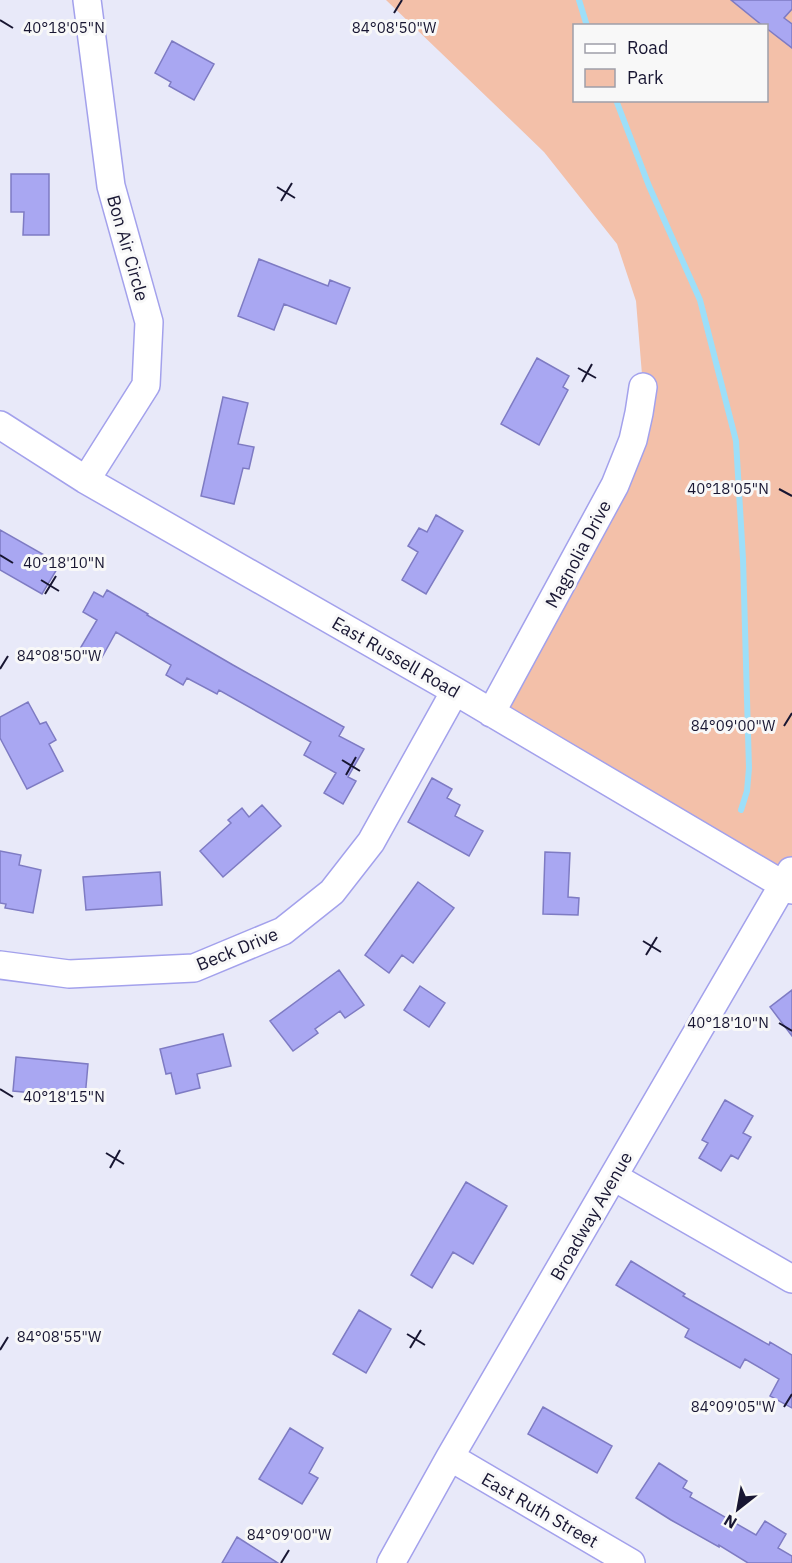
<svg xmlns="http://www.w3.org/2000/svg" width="792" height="1563" viewBox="0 0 792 1563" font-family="'IBM Plex Sans',sans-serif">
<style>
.green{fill:#f3c0a9;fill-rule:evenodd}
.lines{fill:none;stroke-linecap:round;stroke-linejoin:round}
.stream{stroke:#9ddff9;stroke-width:6}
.building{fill:#a9a7f2;stroke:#7e7bc3;stroke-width:1.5}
.minor-casing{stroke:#a3a1ec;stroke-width:30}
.minor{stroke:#fff;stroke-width:27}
.ticks{fill:none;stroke:#181632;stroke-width:2}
.labels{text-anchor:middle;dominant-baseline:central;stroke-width:6;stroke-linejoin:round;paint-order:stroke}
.street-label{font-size:18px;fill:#181632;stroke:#f8f8f8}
.ticks-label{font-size:15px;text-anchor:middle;fill:#181632;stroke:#f8f8f8;stroke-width:6;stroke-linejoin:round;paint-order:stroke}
</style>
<rect width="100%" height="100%" fill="#e8e9f9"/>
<path class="green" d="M386,0H792V870L783,885L491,713L615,485L643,387L636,301L617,244L544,152ZM574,26H766V100H574Z"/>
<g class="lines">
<path class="stream" d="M579,0L587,26
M616,100L649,186L700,300L736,441L743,559L749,768L747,791L741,810"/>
</g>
<path class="building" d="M731,0H792V9L784,18L792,24V48L766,28V26H763Z
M172,41L214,64L194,100L169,86L171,82L155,73Z
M11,174H49V235H23L24,212H11Z
M259,259L328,286L330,280L350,288L336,324L284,304L274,330L238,316Z
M537,358L569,376L563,387L568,390L539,445L501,424Z
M223,397L248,403L238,444L254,447L249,469L243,468L234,504L201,496Z
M436,515L463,531L426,594L402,580L418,552L408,546L419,528L427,532Z
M0,530L60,564L42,594L0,570Z
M107,590L148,614L147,615L233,665L344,727L339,736L364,749L348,777L356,781L343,804L324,793L336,773L304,755L311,742L219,690L217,694L187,678L183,685L166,675L171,665L116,632L101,659L81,647L97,620L83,612L94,592L103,597Z
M28,702L40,724L46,722L56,740L49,744L63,771L27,789L0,738V717Z
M432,778L452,789L447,798L460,805L455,816L483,831L469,856L408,822Z
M262,805L281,826L223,877L200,851L231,823L228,820L242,808L249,817Z
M0,851L21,855L19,865L41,870L33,913L5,908L6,904L0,903Z
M545,852L570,853L568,897L579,898L578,915L543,914Z
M160,872L162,905L86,910L83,877Z
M418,882L454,908L413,963L402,955L389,973L365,955Z
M339,970L364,1005L345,1018L340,1011L315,1029L318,1033L293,1051L270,1021Z
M420,986L445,1003L429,1027L404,1010Z
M792,990V1036L770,1007Z
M223,1034L231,1066L197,1074L200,1088L176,1094L171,1073L166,1074L160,1049Z
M16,1057L88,1064L85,1098L13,1091Z
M725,1100L753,1116L743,1133L751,1137L738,1159L731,1155L721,1171L699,1158L708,1143L702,1140Z
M466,1182L507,1206L473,1264L453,1252L432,1288L411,1275Z
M631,1261L685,1294L683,1296L769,1345L770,1342L792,1355V1408L770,1396L779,1379L745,1359L740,1368L685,1337L689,1329L616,1285Z
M359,1310L391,1329L366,1373L333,1354Z
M543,1407L612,1446L597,1473L528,1434Z
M290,1428L323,1448L309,1473L318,1478L302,1504L259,1479Z
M659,1463L687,1481L683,1488L692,1493L690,1497L756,1535L765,1521L786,1534L778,1548L792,1556V1563H748L719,1545V1547L671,1520L636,1498Z
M237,1537L278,1563H222Z"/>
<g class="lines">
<defs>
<path id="minor" d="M0,425L86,480L455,691L792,890
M86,480L146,385L149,322L111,186L87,0
M491,713L615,485L633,440L639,413L643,387
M0,965L69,974L194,968L283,931L332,892L371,842L455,691
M614,1177L792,1279
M450,1457L631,1563
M391,1563L450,1457L791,871"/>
</defs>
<use href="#minor" class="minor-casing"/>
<use href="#minor" class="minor"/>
</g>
<path class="ticks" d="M394,13L402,0M0,20L13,28M277,187L295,198M281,201L292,183M578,368L596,378M582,382L592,364M779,489L792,496M0,555L13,563M41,580L59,591M45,594L56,576M0,669L8,656M784,726L792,713M342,760L360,771M346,775L356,757M643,941L661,952M646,955L657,937M779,1023L792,1031M0,1089L13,1097M106,1153L124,1164M110,1168L120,1150M407,1334L425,1345M410,1348L421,1330M0,1350L8,1337M784,1407L792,1394M281,1563L289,1550"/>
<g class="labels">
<g class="street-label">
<text transform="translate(128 248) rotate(74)">Bon Air Circle</text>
<text transform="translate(578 554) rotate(-62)">Magnolia Drive</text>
<text transform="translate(396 657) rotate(30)">East Russell Road</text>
<text transform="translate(237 949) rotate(-22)">Beck Drive</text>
<text transform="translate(591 1216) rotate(-60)">Broadway Avenue</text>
<text transform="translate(540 1510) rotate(30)">East Ruth Street</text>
</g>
</g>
<g class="ticks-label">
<text x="394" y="33">84°08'50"W</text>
<text x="64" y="33">40°18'05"N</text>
<text x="728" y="494">40°18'05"N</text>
<text x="64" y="568">40°18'10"N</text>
<text x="59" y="661">84°08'50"W</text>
<text x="733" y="731">84°09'00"W</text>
<text x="728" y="1028">40°18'10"N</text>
<text x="64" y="1102">40°18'15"N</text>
<text x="59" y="1342">84°08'55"W</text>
<text x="733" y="1412">84°09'05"W</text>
<text x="289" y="1540">84°09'00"W</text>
</g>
<rect x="573" y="24" width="195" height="78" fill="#f8f8f8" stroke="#9e9ea9" stroke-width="1.5"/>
<rect x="585" y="44" width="30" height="9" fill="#ffffff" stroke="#9e9ea9" stroke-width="1.5"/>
<text x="627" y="54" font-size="18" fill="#181632">Road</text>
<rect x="585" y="69" width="30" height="18" fill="#f3c0a9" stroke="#9e9ea9" stroke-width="1.5"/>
<text x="627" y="84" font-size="18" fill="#181632">Park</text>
<g transform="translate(738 1509) rotate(211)" stroke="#f8f8f8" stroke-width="4.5" paint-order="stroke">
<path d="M0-4.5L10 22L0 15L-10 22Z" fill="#181632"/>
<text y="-9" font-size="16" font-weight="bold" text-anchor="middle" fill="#181632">N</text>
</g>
</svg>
